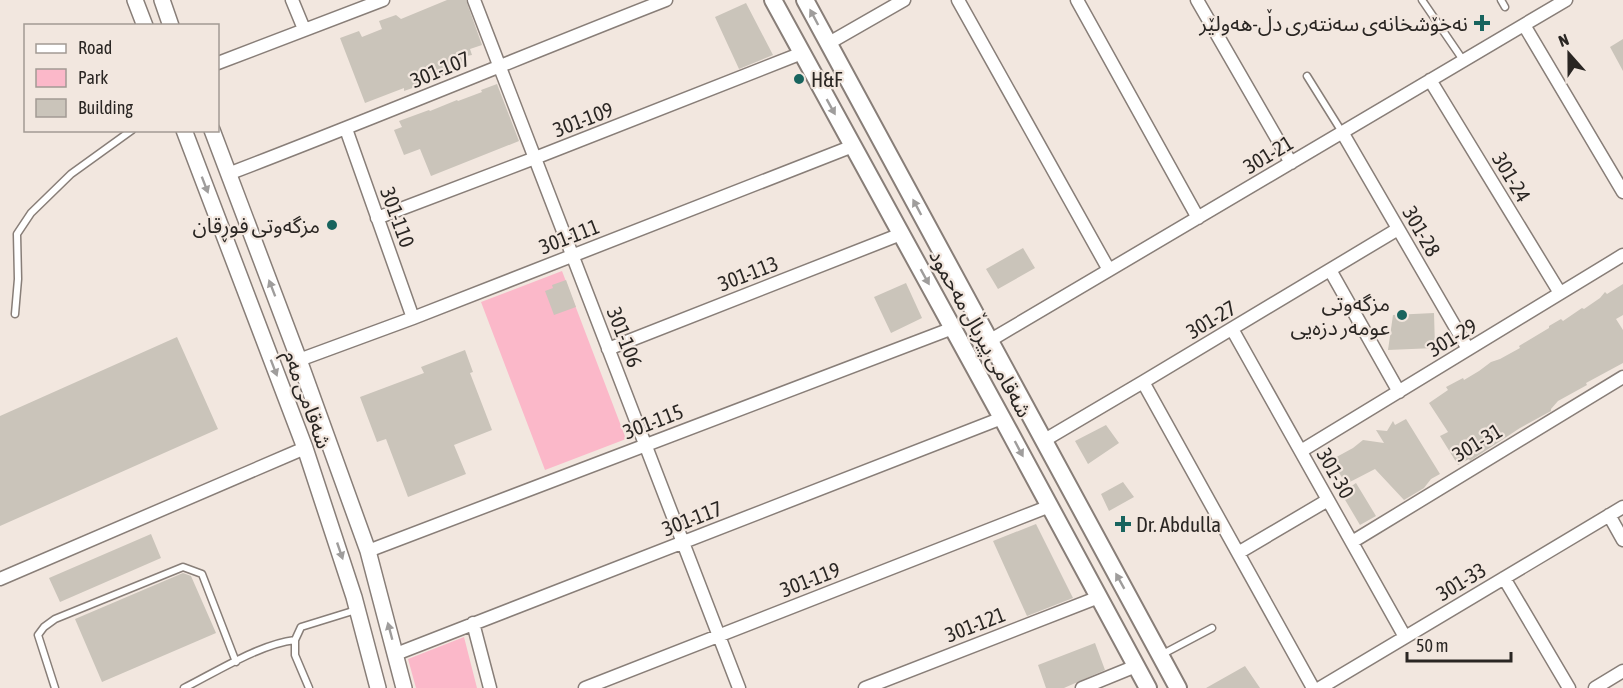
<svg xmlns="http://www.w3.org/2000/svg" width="1623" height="688" viewBox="0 0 1623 688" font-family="'Asap Condensed','Noto Sans Arabic',sans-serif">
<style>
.green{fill:#fbb8c9}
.building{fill:#cac4ba}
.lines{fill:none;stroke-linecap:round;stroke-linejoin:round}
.service-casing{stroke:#887e78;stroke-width:9}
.minor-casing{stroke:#887e78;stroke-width:15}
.tertiary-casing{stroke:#887e78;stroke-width:18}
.secondary-casing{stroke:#887e78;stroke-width:20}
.service{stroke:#fff;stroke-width:6}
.minor{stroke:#fff;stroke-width:12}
.tertiary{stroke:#fff;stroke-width:15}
.secondary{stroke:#fff;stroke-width:16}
.oneway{fill:#9f9d9c}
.poi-dot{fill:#18645e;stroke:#f2e7df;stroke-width:2}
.labels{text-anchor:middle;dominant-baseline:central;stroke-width:4.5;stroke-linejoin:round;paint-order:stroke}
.poi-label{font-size:21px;fill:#2a2623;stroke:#f2e7df;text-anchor:end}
.street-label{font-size:21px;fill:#2a2623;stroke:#f2e7df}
</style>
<rect width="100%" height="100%" fill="#f2e7df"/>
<path class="green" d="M562,271L626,439L545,470L481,302Z
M464,637L477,688H416L408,659Z"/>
<path class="building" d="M447,0H466L482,45L470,49L472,55L461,57L465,66L424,84L404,91V88L365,103L340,38L359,31L362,37L382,29L379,21L396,15L401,19Z
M746,3L773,55L739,69L715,17Z
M1623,39V71L1610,47Z
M497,84L519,141L431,176L420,149L404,155L394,130L402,127L399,121L429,110L430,111L457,100L458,101L482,92L481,90Z
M1023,248L1035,268L998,289L986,269Z
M566,280L576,307L554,315L545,291L553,288L552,285Z
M906,283L922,318L891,333L874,297Z
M1623,284V315L1616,319L1623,330V363L1586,383L1587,385L1558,401L1551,409V411L1520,428L1470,461L1469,459L1458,465L1440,436L1448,432L1429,403L1448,390L1446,387L1463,378L1464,380L1479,371L1491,362L1500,359L1520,348L1519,346L1549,328V326L1561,319L1563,321L1582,308L1584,309L1600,298L1605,292L1607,294Z
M1434,313L1435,348L1388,350L1393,315Z
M177,337L218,429L0,526V416Z
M465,350L473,372L470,373L492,430L454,445L466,474L408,497L386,439L377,442L360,397L424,373L421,367Z
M1406,419L1440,474L1431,479L1424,488L1404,500L1375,469L1346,484L1331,460L1353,448L1363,440L1384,443L1376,430L1387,431L1393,421L1395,425Z
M1106,425L1119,443L1088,464L1075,441Z
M1123,482L1134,497L1109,511L1101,494Z
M1356,483L1376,516L1360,525L1341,493Z
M1036,524L1073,598L1027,616L993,541Z
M151,534L161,558L60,602L49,578Z
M183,573L191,576L216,633L102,682L75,619Z
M1095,643L1105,670L1064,688H1046L1038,665Z
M1245,666L1260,688H1206Z"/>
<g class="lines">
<defs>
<path id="service" d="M1422,0L1463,60
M1501,0L1505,7
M1307,76L1342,132
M15,314L18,279L17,234L31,213L71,174L132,130
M1161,655L1212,628
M55,688L38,635L44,627L55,619L183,567L202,574L236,662
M184,688C216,672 260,644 295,640
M309,688L295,655V640L301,627L356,610"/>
<path id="minor" d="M292,0L304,29
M474,0L739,688
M958,0L1109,270
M1077,0L1198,218
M1197,0L1291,163
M1524,25L1623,192
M829,43L904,0
M218,63L383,0
M1430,80L1560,293
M346,129L413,318
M1342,132L1468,349
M228,174C375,118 520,57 666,0
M377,218L535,158L802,53
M1330,270L1399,392
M1232,329L1405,637
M989,341L1566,0
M608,349L901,234
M299,360L413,318L853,146
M1143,382L1313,688
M1043,441L1143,382L1398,229
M1301,451L1623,255
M1609,515L1623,540
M1352,542L1623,377
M368,551L953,328
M1238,553L1328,500
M1504,578L1569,688
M0,579L305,448
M473,623L490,688
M396,654L1002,418
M585,688L1050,506
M865,688L1099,597
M1082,688L1136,666
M1320,688L1623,507
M1595,688L1623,671"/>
<path id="tertiary" d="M135,0L145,26
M162,0L171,26
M184,130L305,448L354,597L378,688
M212,130L299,360L368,551L404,688"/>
<path id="secondary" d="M773,0L1002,418L1148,688
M805,0L1178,688"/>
</defs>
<use href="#service" class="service-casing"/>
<use href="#minor" class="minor-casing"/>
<use href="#tertiary" class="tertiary-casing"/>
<use href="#secondary" class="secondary-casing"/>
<use href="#service" class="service"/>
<use href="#minor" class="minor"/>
<use href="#tertiary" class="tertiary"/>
<use href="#secondary" class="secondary"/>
</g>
<defs><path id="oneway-solid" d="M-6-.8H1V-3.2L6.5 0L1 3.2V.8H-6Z" transform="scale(1.5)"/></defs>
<g class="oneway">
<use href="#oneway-solid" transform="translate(814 17) rotate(-118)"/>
<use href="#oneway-solid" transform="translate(831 107) rotate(61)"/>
<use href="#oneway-solid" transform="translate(205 185) rotate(69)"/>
<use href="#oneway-solid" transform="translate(917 207) rotate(-118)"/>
<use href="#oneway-solid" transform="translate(925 277) rotate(61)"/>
<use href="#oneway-solid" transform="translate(272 288) rotate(-111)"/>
<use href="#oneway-solid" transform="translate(274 368) rotate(69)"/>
<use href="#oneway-solid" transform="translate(1019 449) rotate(62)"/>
<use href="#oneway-solid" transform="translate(340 551) rotate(71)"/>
<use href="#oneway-solid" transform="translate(1120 581) rotate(-119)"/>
<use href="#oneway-solid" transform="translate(390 631) rotate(-105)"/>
</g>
<g class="poi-dot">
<path d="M1479 14h6v6h6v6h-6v6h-6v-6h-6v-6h6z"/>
<circle cx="799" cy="79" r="6"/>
<circle cx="332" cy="225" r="6"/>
<circle cx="1402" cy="315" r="6"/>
<path d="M1120 515h6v6h6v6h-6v6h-6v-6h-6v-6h6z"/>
</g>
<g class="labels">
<g class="poi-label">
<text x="1468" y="23">نەخۆشخانەی سەنتەری دڵ-هەولێر</text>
<text x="811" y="79" text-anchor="start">H&amp;F</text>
<text x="320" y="225">مزگەوتی فوڕقان</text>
<text x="1390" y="303">مزگەوتی<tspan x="1390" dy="24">عومەر دزەیی</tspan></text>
<text x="1136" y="524" text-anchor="start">Dr. Abdulla</text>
</g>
<g class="street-label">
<text transform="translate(440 69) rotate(-23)">301-107</text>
<text transform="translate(583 119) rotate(-21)">301-109</text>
<text transform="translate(1268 154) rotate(-31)">301-21</text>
<text transform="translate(1512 177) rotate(59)">301-24</text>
<text transform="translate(398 217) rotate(70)">301-110</text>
<text transform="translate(1422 231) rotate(60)">301-28</text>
<text transform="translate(569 236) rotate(-21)">301-111</text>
<text transform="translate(748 273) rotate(-21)">301-113</text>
<text transform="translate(1211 319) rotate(-31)">301-27</text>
<text transform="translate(981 333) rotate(61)">شەقامی پیرباڵ مەحمود</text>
<text transform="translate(625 337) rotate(69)">301-106</text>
<text transform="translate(1452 337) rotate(-31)">301-29</text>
<text transform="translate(308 399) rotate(70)">شەقامی مەم</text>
<text transform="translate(653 421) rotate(-21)">301-115</text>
<text transform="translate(1477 442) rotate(-31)">301-31</text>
<text transform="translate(1336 473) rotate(61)">301-30</text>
<text transform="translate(692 518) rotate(-21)">301-117</text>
<text transform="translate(810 579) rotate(-21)">301-119</text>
<text transform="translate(1461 581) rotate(-31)">301-33</text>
<text transform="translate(975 624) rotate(-21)">301-121</text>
</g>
</g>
<rect x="24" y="24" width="195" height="108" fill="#f2e7df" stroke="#a29a94" stroke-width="1.5"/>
<rect x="36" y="44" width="30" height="9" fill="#ffffff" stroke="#a29a94" stroke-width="1.5"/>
<text x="78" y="54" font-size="18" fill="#2a2623">Road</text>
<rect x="36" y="69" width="30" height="18" fill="#fbb8c9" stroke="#a29a94" stroke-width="1.5"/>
<text x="78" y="84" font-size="18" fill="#2a2623">Park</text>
<rect x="36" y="99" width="30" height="18" fill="#cac4ba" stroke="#a29a94" stroke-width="1.5"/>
<text x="78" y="114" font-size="18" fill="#2a2623">Building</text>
<g transform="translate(1569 54) rotate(339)" stroke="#f2e7df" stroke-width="4.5" paint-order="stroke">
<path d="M0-4.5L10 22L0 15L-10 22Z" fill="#2a2623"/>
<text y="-9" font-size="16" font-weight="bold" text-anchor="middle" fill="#2a2623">N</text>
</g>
<path d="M1407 652v9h104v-9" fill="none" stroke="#2a2623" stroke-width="3"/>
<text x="1416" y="652" font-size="18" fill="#2a2623" stroke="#f2e7df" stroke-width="4.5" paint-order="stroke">50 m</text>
</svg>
